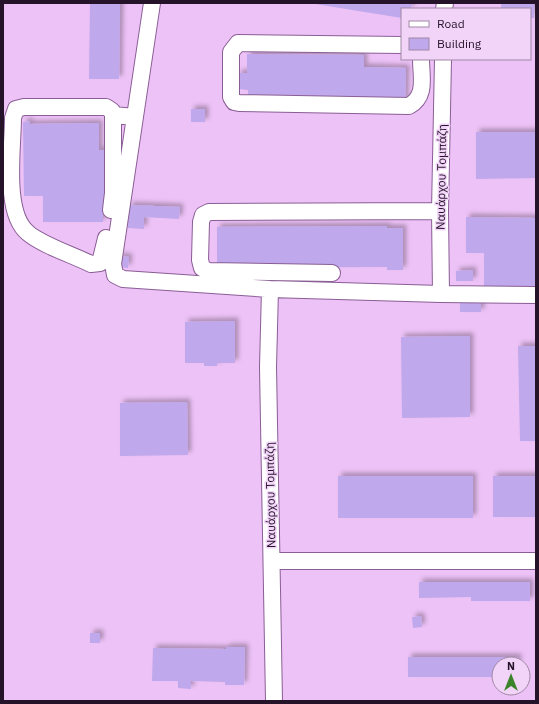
<svg xmlns="http://www.w3.org/2000/svg" width="539" height="704" viewBox="0 0 539 704" font-family="'IBM Plex Sans',sans-serif">
<style>
.built{fill:#edc2f7;fill-rule:evenodd}
.building{fill:#bfa8eb;filter:url(#shadow)}
.lines{fill:none;stroke-linecap:round;stroke-linejoin:round}
.minor-casing{stroke:#8a5e95;stroke-width:18}
.minor{stroke:#fff;stroke-width:16}
.labels{text-anchor:middle;dominant-baseline:central;stroke-width:3;stroke-linejoin:round;paint-order:stroke}
.street-label{font-size:12px;fill:#251329;stroke:#f2d4f9}
</style>
<defs>
<filter id="shadow"><feDropShadow dx="3.5" dy="-3.5" stdDeviation="2" flood-color="#0004"/></filter>
</defs>
<rect width="100%" height="100%" fill="#f2d4f9"/>
<path class="built" d="M3,3H536V701H3ZM402,9H530V59H402ZM499,664H523V688H499Z"/>
<path class="building" d="M90,3H120L119,79H89Z
M309,3H412L411,9H402V18Z
M501,3H534V18H530V9H501Z
M247,54L364,55V67L406,68L405,103L248,101V90L238,89V73H247Z
M191,109H205V122H191Z
M30,121V124L99,123V150H107L108,198H103V222H43V196H24L23,122Z
M476,132H536V178L476,179Z
M129,205L180,207L179,219L144,217V229L128,228Z
M466,217L536,218V290L484,289V253H466Z
M387,226V228H403V270H387V267L217,268V227Z
M119,256L129,257L128,268L118,267Z
M473,270V281H456V271Z
M460,300H481V312H460Z
M235,321V363H217V366H204V363H185V322Z
M470,336V417L402,418L401,337Z
M518,346H536V441H520Z
M187,402L188,455L120,456V403Z
M338,476H473V518H338Z
M493,476H536V517H493Z
M419,582H530V601H471V597L419,598Z
M421,616L422,627L413,628L412,617Z
M90,633H100V643H90Z
M226,647H245L244,685H225V682L191,681V689L178,688V681H152L153,648L226,649Z
M408,657H518V664H499V677H408Z"/>
<g class="lines">
<defs>
<path id="minor" d="M152,3L113,264L115,275L123,279L270,289L441,294L536,295
M444,9L445,3
M402,45L238,43L231,52V97L234,102L239,103L409,106C427,96 421,77 421,59
M111,210L113,193V115L135,117
M106,238L100,263L91,264C73,255 42,245 28,233C3,213 13,148 13,118L16,109L24,107H106L112,111L113,115
M332,273L208,271L202,268L200,260L201,222L203,215L209,212L440,211
M270,289L268,367L274,701
M441,294L440,211L443,59
M272,561H536"/>
</defs>
<use href="#minor" class="minor-casing"/>
<use href="#minor" class="minor"/>
</g>
<g class="labels">
<g class="street-label">
<text transform="translate(441 177) rotate(-89)">Ναυάρχου Τομπάζη</text>
<text transform="translate(270 495) rotate(-91)">Ναυάρχου Τομπάζη</text>
</g>
</g>
<rect width="539" height="704" fill="none" stroke="#251329" stroke-width="8"/>
<rect x="401" y="8" width="130" height="52" fill="#f2d4f9" stroke="#a087a6"/>
<rect x="409" y="21" width="20" height="6" fill="#ffffff" stroke="#a087a6"/>
<text x="437" y="28" font-size="12" fill="#251329">Road</text>
<rect x="409" y="38" width="20" height="12" fill="#bfa8eb" stroke="#a087a6"/>
<text x="437" y="48" font-size="12" fill="#251329">Building</text>
<g transform="translate(511 676)"><circle r="19" fill="#f2d4f9" stroke="#a087a6"/>
<path d="M0-3L7 15L0 10L-7 15Z" fill="#3c842a"/>
<text y="-6" font-size="11" font-weight="bold" text-anchor="middle" fill="#251329">N</text>
</g>
</svg>
